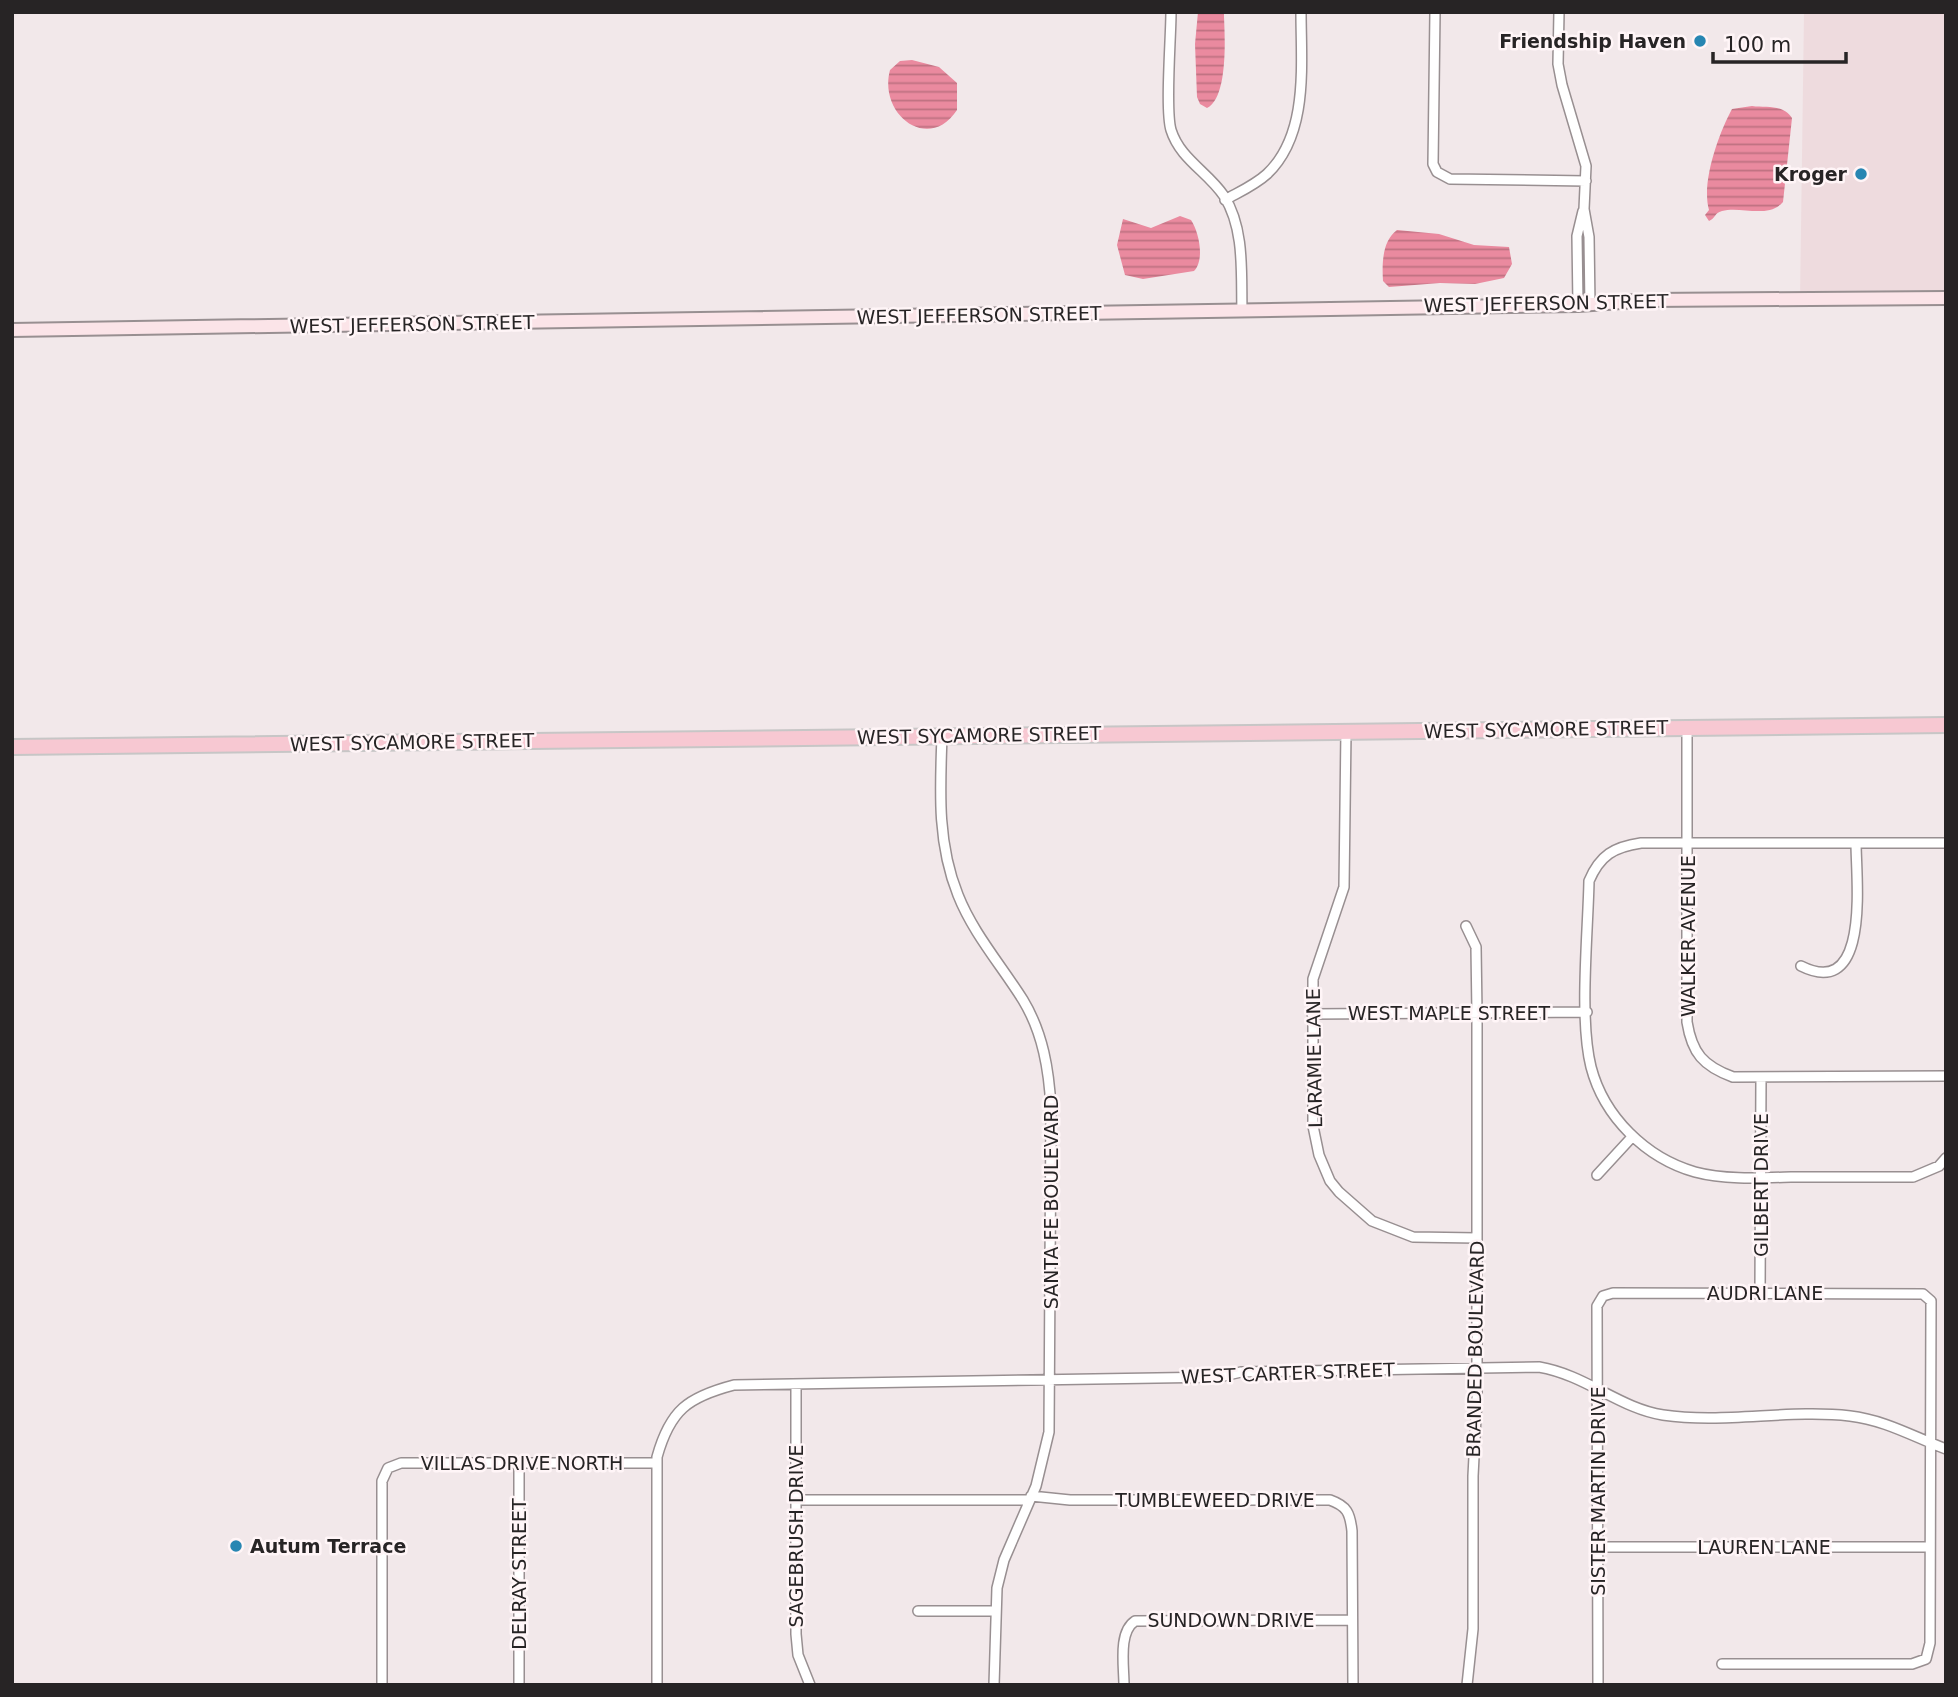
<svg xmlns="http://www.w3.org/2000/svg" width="1958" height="1697" viewBox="0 0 1958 1697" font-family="'DejaVu Sans',sans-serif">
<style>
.built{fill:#eedbde}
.water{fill:url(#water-rules)}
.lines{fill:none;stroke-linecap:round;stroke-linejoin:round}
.street-casing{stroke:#988f91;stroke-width:12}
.secondary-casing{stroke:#988f91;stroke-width:16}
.primary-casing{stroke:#c7c6c6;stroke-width:18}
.street{stroke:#fff;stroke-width:9}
.secondary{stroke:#fbe4e8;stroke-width:12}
.primary{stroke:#f7c8d2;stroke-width:14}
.poi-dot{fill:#2786b2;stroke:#fff5f7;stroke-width:2.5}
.labels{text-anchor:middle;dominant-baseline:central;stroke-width:5;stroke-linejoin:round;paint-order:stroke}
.poi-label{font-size:19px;font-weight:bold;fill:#272425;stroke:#fff5f7;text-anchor:end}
.street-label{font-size:19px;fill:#272425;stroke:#fff5f7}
</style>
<defs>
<pattern id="water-rules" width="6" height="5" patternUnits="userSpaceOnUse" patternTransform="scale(1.75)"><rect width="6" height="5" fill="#ea8a9f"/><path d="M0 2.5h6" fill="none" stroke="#be7181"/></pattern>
</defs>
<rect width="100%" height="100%" fill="#f2e8ea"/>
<path class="built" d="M1804,12H1946V299L1800,300Z"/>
<path class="water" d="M1198,12H1224V17C1225,38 1228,98 1207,108L1200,104L1197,97L1195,44Z
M912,60L939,67L957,83V110C929,153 878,115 890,70L900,61Z
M1752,106C1767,108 1783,104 1792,118L1783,202C1768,219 1741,206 1722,211C1714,213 1716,218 1709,221L1705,215L1709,210C1701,182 1719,133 1732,109Z
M1180,216L1191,220C1199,232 1205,260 1194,271L1143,279L1125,275L1117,245L1123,219L1151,228Z
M1397,230L1439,234L1474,245L1509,247L1512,264L1504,278L1475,284L1440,283L1389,287L1383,281C1382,264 1382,241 1397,230Z"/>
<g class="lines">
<defs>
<path id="street" d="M1171,12C1171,38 1165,110 1171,130C1180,159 1208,172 1224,196C1245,229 1241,274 1242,311
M1435,12L1433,164L1437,172L1450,179L1586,181
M1559,12L1558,64L1562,85L1586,166L1584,209L1589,237L1590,305
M1225,200C1239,192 1255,185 1267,174C1309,134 1301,65 1301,12
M1578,305L1577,236L1583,211
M1687,727V1022C1692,1053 1703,1066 1733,1077L1946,1076
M1346,731L1344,887L1313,979V1126L1319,1155L1330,1181L1339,1192L1372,1221L1413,1237L1477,1238
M942,736C940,790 937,843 958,895C973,933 1001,965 1023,1000C1043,1033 1049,1070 1051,1108L1049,1432L1036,1486L1004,1560L997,1588L994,1685
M1946,843H1641C1614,847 1600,855 1589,881C1588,933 1579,1019 1591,1067C1604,1117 1646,1158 1695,1172C1725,1180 1760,1178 1791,1177C1831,1177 1872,1177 1913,1177L1939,1166L1946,1158
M1466,926L1476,947L1477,1013V1398L1473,1476V1629L1467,1685
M1801,966C1871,1001 1856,879 1856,843
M1312,1014L1587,1012
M1597,1175L1632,1137
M1760,1293L1761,1077
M796,1385V1634L798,1655L810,1685
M519,1463V1685
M1031,1496L1070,1500H1330C1347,1506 1350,1513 1352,1531L1353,1685
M796,1500H1029
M1598,1547H1930
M918,1611H995
M382,1685V1481L388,1468L401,1463H657
M657,1685V1457C670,1410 688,1397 734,1385L1219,1377L1241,1372L1539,1367C1586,1375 1619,1408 1663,1415C1724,1424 1789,1409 1850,1416C1885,1420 1914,1437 1946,1449
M1124,1685C1124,1666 1118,1632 1135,1621L1352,1620
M1598,1685L1597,1306L1603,1296L1613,1293L1923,1294L1931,1301L1930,1643L1926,1659L1912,1664H1722"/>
<path id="secondary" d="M12,330L1578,305L1650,300L1946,298"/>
<path id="primary" d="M12,747L1946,725"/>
</defs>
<use href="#street" class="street-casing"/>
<use href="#secondary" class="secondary-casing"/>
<use href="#primary" class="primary-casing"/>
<use href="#street" class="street"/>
<use href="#secondary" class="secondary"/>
<use href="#primary" class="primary"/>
</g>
<g class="poi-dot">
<circle cx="1700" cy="41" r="7"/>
<circle cx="1861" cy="174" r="7"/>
<circle cx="236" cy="1546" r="7"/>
</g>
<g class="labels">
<g class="poi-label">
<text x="1686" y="41">Friendship Haven</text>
<text x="1847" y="174">Kroger</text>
<text x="250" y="1546" text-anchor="start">Autum Terrace</text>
</g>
<g class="street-label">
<text transform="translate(1546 303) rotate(-1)">WEST JEFFERSON STREET</text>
<text transform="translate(979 315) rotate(-1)">WEST JEFFERSON STREET</text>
<text transform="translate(412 324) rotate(-1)">WEST JEFFERSON STREET</text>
<text transform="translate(1546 729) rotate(-1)">WEST SYCAMORE STREET</text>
<text transform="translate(979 735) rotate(-1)">WEST SYCAMORE STREET</text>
<text transform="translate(412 742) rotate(-1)">WEST SYCAMORE STREET</text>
<text transform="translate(1688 936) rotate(-90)">WALKER AVENUE</text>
<text x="1449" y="1013">WEST MAPLE STREET</text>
<text transform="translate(1314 1058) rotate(-91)">LARAMIE LANE</text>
<text transform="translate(1761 1185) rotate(-90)">GILBERT DRIVE</text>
<text transform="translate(1051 1202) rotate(-90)">SANTA FE BOULEVARD</text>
<text x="1765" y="1293">AUDRI LANE</text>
<text transform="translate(1475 1349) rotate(-89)">BRANDED BOULEVARD</text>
<text transform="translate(1288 1373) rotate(-2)">WEST CARTER STREET</text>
<text x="522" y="1463">VILLAS DRIVE NORTH</text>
<text transform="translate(1598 1491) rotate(-90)">SISTER MARTIN DRIVE</text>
<text x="1215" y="1500">TUMBLEWEED DRIVE</text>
<text transform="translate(796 1536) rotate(-90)">SAGEBRUSH DRIVE</text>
<text x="1764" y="1547">LAUREN LANE</text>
<text transform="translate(519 1574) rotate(-90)">DELRAY STREET</text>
<text x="1231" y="1620">SUNDOWN DRIVE</text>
</g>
</g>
<rect width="1958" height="1697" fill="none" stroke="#272425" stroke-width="28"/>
<path d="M1713 52v10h133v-10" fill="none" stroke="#272425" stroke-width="3.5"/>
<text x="1724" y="52" font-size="21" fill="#272425" stroke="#fff5f7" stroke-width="5" paint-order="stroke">100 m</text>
</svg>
